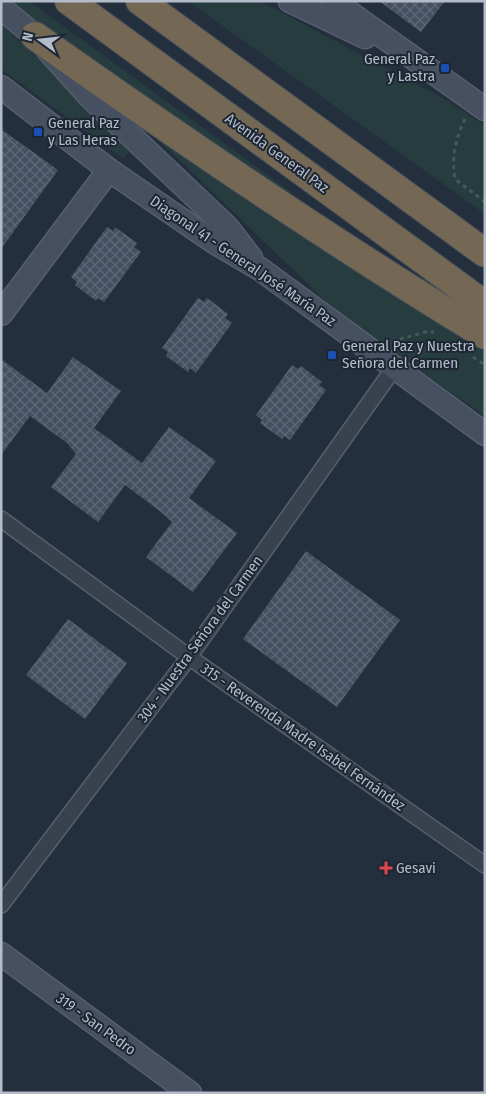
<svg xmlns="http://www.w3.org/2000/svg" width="486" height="1094" viewBox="0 0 486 1094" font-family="'Fira Sans Condensed',sans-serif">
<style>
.green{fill:#263c3f}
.building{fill:url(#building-cross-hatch)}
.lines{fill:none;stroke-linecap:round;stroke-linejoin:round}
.street-casing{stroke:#565f6c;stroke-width:18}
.secondary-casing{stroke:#565f6c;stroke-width:25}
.highway-casing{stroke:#434c59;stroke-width:30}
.path{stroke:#44595c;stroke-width:3;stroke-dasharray:4 4;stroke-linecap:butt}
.street{stroke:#38414e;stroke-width:15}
.secondary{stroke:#465061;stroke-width:22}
.highway{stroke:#746855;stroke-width:28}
.transit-dot{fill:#1a4fb4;stroke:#1d2633;stroke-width:2}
.health-dot{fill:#e0444e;stroke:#1d2633;stroke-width:2}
.labels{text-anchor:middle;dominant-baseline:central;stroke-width:4;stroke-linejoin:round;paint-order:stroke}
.poi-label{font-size:15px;fill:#b4bcc9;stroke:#1d2633;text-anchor:start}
.street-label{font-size:15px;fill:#b4bcc9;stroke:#1d2633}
</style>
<defs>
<pattern id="building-cross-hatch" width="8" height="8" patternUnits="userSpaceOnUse" patternTransform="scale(1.25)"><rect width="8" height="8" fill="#455162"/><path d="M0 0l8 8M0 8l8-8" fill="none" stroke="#5d6877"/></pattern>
</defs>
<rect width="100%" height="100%" fill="#242f3e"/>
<path class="green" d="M9,1H29L291,192L288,197L44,29Z
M188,1H260L448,101L485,125V214Z
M1,24L132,146L124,159L1,69Z
M143,125L485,346V416L339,314Z"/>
<path class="building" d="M379,1H445L421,32Z
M1,129L58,170L1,249Z
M107,227L113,231L115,227L137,243L134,247L141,252L104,302L98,298L96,301L75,285L77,282L71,277Z
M198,298L204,302L207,298L228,314L225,318L232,323L196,373L190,368L188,372L166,356L168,352L162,348Z
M73,357L121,391L94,428L142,463L169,427L216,461L189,498L237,533L193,592L146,557L172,522L161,512L125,485L98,522L51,487L76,454L67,443L30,416L1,455V359L47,393Z
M292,365L298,369L301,366L322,382L319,385L326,390L290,440L284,436L282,439L260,423L262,420L256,415Z
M306,551L400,620L337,707L243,639Z
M68,619L127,663L85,719L26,675Z"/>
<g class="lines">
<defs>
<path id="street" d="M1,519L189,657L485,865
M1,905L189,657L394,368"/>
<path id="secondary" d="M290,1L365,37
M333,1L485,109
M1,8L35,36L89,96L227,227L251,258
M1,87L109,170L214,242L260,269L485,434
M1,314L109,170
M1,954L190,1093"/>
<path id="highway" d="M69,1L485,305
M140,1L485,253
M35,36C182,140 331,242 485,335"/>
</defs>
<use href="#street" class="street-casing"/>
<use href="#secondary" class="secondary-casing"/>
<use href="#highway" class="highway-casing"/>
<path class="path" d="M465,119C456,138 451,158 455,179L485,202
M392,341L426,332H434
M473,357L485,365"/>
<use href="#street" class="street"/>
<use href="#secondary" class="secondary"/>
<use href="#highway" class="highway"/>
</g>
<g class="transit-dot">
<rect x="440" y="63" width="10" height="10" rx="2.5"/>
<rect x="33" y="127" width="10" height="10" rx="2.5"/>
<rect x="327" y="350" width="10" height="10" rx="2.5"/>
</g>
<path class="health-dot" d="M383.5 860.5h5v5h5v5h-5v5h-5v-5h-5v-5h5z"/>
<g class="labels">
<g class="poi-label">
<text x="435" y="59" text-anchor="end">General Paz<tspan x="435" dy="17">y Lastra</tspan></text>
<text x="48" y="123">General Paz<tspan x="48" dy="17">y Las Heras</tspan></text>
<text x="342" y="346">General Paz y Nuestra<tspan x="342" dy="17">Señora del Carmen</tspan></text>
<text x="396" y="868">Gesavi</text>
</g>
<g class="street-label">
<text transform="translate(277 153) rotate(36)">Avenida General Paz</text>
<text transform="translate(243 261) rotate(34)">Diagonal 41 - General José María Paz</text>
<text transform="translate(200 639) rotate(-54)">304 - Nuestra Señora del Carmen</text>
<text transform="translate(303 737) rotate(35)">315 - Reverenda Madre Isabel Fernández</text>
<text transform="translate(96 1024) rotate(36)">319 - San Pedro</text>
</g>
</g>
<rect width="486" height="1094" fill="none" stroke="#b4bcc9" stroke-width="5"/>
<g transform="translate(40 40) rotate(285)" stroke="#1d2633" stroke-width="4" paint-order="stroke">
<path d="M0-4L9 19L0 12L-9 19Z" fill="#b4bcc9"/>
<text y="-8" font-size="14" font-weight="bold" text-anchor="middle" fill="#b4bcc9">N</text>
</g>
</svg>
